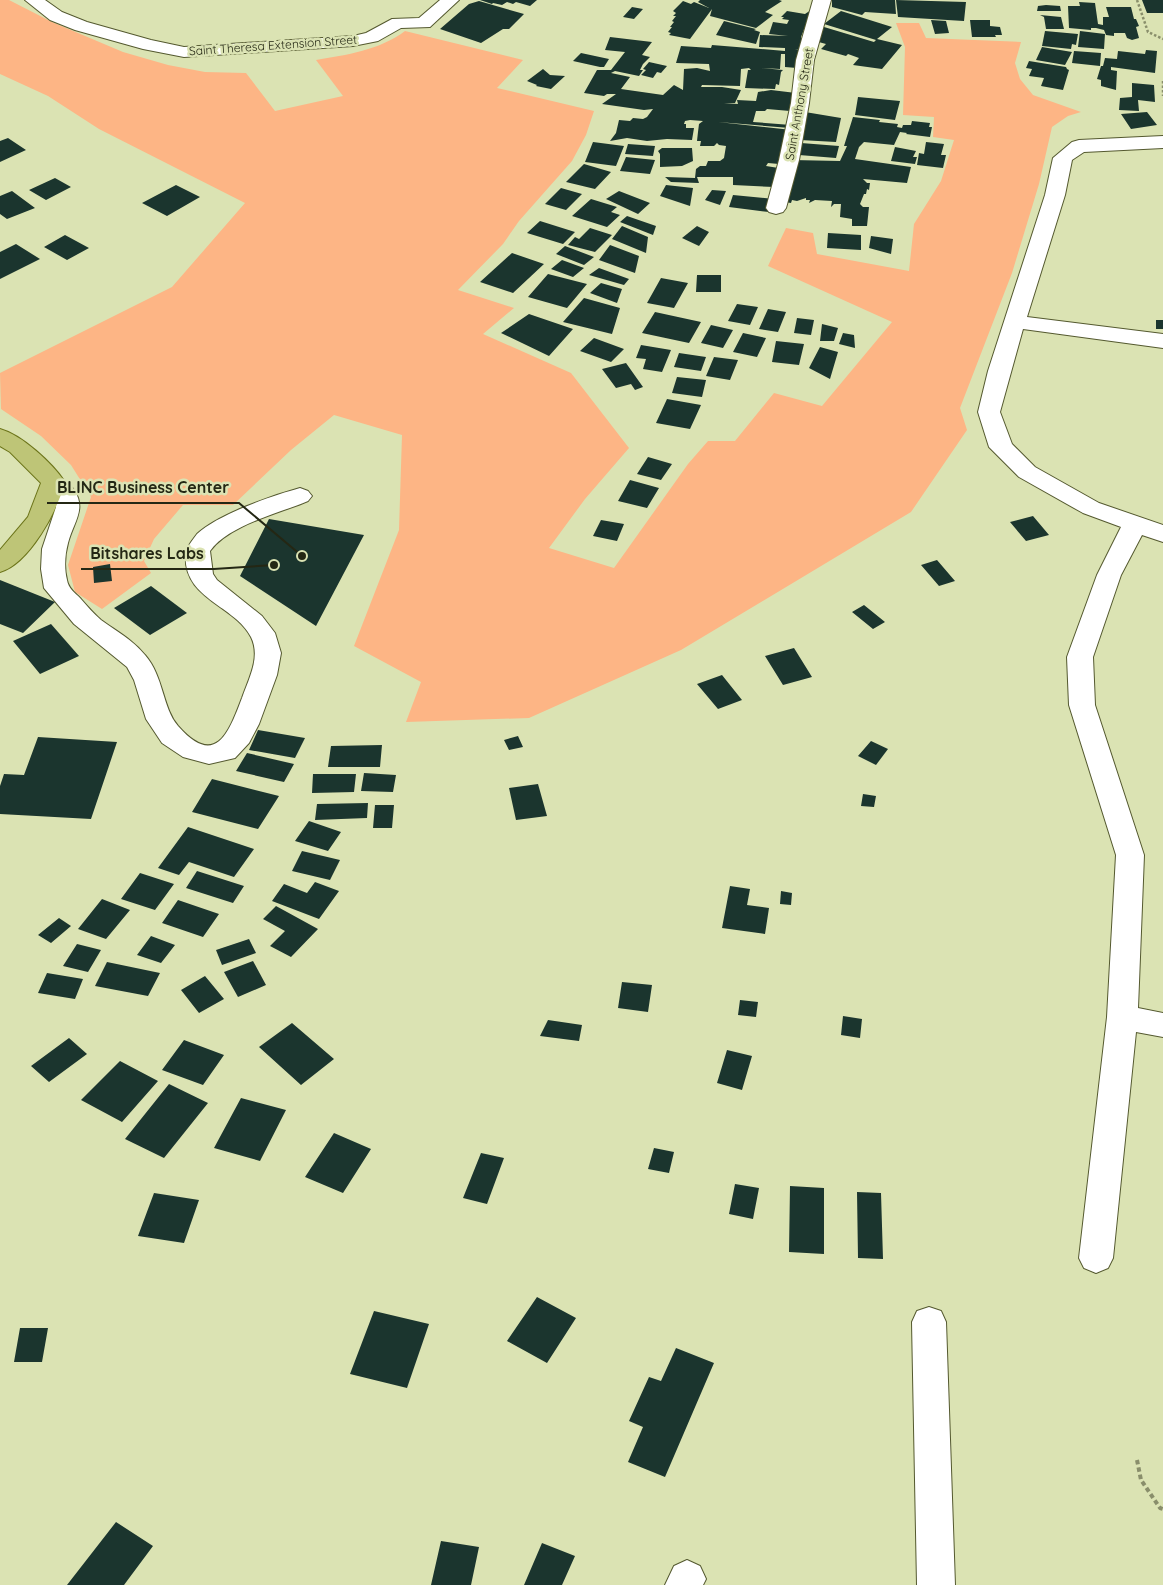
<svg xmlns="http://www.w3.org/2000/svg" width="1163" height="1585" viewBox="0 0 1163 1585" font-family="Quicksand,sans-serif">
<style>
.green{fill:#fdb585}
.building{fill:#1b352e}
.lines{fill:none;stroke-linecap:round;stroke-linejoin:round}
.street-casing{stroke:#54592f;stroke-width:2}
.primary-casing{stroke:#6c7419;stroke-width:2}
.path-far1{stroke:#898e6b;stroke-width:2.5;stroke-dasharray:2.5 2;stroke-linecap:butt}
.path{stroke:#898e6b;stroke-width:4;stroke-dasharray:4.5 3;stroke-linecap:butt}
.street{fill:#fff;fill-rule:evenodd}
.primary{fill:#bec577;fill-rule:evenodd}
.labels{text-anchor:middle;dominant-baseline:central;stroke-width:5;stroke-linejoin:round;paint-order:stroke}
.far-street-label{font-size:12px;fill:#242714;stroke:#dbe3b3}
.leader{fill:none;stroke:#242714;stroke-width:2}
.callout-dot{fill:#242714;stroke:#dbe3b3;stroke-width:2}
.callout-label{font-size:16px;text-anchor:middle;font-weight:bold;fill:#242714;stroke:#dbe3b3;stroke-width:5;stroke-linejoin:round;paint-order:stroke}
</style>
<rect width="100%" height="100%" fill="#dbe3b3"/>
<path class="green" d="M0,0H9L52,22L123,52L168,65L205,72L246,73L275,111L343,96L316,60C346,55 380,50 405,31L523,60L497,88L594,111L586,135L572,161L519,221L503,244L458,290L514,308L483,334L571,373L629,448L585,499L549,548L614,568L688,464L708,441H735L774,393L822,406L892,322L768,266L786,228L813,233L817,254L909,271L914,224L941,181L954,140L933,137L934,117L903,115L905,47L896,23H919L926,38L1021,42L1015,63L1020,79L1033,95L1081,112L1068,116L1052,127L1039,184L1012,273L960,408L967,430L911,512L681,650L529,718L406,722L421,682L354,646L399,530L402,435L334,415L291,450L233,505H183L154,539L144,561L151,573L102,609L75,592L68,565L91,497L71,465L41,436L1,409L0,373L172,287L245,203L99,129L48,96L0,74Z"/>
<path class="building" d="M480,0H537L530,6L516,2L513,4L507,2L502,5L493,3L492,4Z
M700,0H779L782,1L765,12L773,15L756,28L710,16L712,9L690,39L669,35L671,33L668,32L672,27H670L674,22L672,21L676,16H673L676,13L673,11L683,1L691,4L694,2L709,8L698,2Z
M832,0H895L896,14L865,12L862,15L832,7Z
M896,0L966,2L964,21L898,17Z
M1142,0H1163V13H1147Z
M479,1L524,14L509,29H503L481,43L440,29L469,4Z
M1079,2L1095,3L1098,24L1103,25V17H1109L1106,7H1131L1134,19H1136L1139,26L1136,27L1139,38L1132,40L1127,38L1125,33H1114V36L1106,35L1104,30L1096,28H1091V30L1069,28L1068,6H1080Z
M1046,5L1060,6L1061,11H1037L1038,6Z
M632,7L643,9L634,19L623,17Z
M811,10L807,27H805L801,37L802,49H795L804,50L797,68L785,67V54H781L780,69L762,68L783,70L781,72L779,85L776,84L775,89L745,88L748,70H751L749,68L741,69L740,86L702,85L701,87H722L741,90L735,103H724L738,104L737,100L756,101L758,92L771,90L796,93L790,111L767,109L765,111H756L753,122L791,125L790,128L718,122L792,130L779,164L768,163L766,166L785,169L774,187L733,185V177H697L699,183L671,182L665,177L695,178L696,169L700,166H706L708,161H720L724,158L726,146L719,145L717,143L714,146H700L701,141H697L698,132L699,124L703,121L690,120L685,121L684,124H686V128H694L692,140L667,139L647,141L627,138L610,141L616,133L619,120L630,121L633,118L643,119L647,117L653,109L644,110L602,104L616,94H607L604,96L584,93L597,70H611L625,52L605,50L610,37L652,42L642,55L650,57L643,64L640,70H643L639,76L615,71L611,73L630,77L621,89L663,95L674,85L683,90L684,69L697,68L710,71L709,64L676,63L681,46L711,48L712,45L785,51V48L759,47L760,35L788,36L769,34L773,22L787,24L789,20L782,19L784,17H781L787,11L805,14Z
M841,11L892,27L877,39L902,45L882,69L853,65L859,58L848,54L846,56L821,49L826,44L815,41L819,32L824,27L874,42L876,40L824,24Z
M1040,15L1061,17L1064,29H1046L1044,17Z
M931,20L946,21L949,33L935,34Z
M970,20H990V26L1000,27L1002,35H995L996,37H972Z
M724,21L756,29L754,30L760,32L756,44L716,35Z
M1045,31L1078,34L1076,45L1072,44L1071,49L1042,46Z
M1080,31L1105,34L1104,49L1078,47Z
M1042,47L1072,52L1065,65L1036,60Z
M1146,50L1157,51L1155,73L1111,67V70L1117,71L1116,90L1101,86V80L1097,79L1101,66H1103L1105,58L1117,59L1118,51L1145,54Z
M1074,51L1101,53L1100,66L1072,63Z
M581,53L609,59L604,67H600L573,61Z
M1029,61L1066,67L1067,69L1069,70L1063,90L1041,86L1044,78L1029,76L1032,69L1026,68Z
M649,62L667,66L661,73L657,72L653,78L641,75L646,70L643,69Z
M543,69L550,75L565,76L551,89L536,86L537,85L527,81Z
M1132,83L1154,85L1155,102L1138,100L1139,111L1119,110L1120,98L1132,97Z
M858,97L900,101L895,120L855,115Z
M805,112L841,118L836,142L800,140Z
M1147,112L1157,125L1131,129L1121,114Z
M853,117L880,120L879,122L898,124L897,127L902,128L903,125H911L912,121L930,123L929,127H932L930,137L906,134L907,133L900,132L894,145L864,142L859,147L855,159L911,167L907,183L863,179L867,183H870L869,190L867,189L866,194H864L860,204L863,207H869L867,226H852V219L840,217L841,204H834L831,207L832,201L815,200L809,203L810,200H806V198L797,201L792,200L791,203L785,202L787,176L796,175L791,174L792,160L840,161L847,146H844Z
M8,138L26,150L0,162V141Z
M593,142L624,146L616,166L585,162Z
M926,142L944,144L941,155H946L943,168L917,165L919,153L924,154Z
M801,143L839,146L836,158L799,155Z
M628,144L655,146L653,156L625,154Z
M895,147L916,151L913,157H917L915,164L891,161Z
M662,148H692L693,161L682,166L660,167V154L658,151Z
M626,157L655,160L650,174L620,171Z
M584,164L611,172L595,189L566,182Z
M55,178L71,187L46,200L29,190Z
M176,185L200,197L167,216L142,203Z
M666,185L693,188L690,206L660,196Z
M561,188L582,194L566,210L545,204Z
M712,190L726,191L720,205L705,200Z
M12,191L35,208L7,219L0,214V196Z
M619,191L650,203L638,214L606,199Z
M733,195L774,199L769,212L729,207Z
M591,199L617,207L611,212L620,215L607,227L572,216Z
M627,216L656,226L653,235L620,222Z
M540,221L575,232L563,244L527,233Z
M622,226L648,237L646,253L612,239Z
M697,226L709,232L699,246L682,238Z
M590,228L612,235L595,252L568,245L575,237L579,239Z
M828,233L861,235V250L827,248Z
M65,235L89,248L67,260L44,247Z
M871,236L893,239L891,254L869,248Z
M16,244L40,259L0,279V252Z
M610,245L639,256L635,273L599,260Z
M565,246L594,257L584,265L556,254Z
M512,253L544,264L513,293L480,282Z
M562,260L584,268L573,277L551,269Z
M599,268L629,279L624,285L589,275Z
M548,274L587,284L567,308L528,297Z
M697,275H721V292H696Z
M661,278L688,283L674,308L647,303Z
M601,283L622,289L617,303L590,293Z
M584,298L620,308L612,334L563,322Z
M737,304L758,307L750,325L728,321Z
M768,309L786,312L778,332L759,329Z
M655,312L701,322L689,343L642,333Z
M529,314L573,329L549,356L501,333Z
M797,318L814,320L811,335L794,333Z
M1156,320H1163V329H1156Z
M822,324L838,328L834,341H820Z
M711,325L733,330L723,348L701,343Z
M743,333L766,338L757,357L733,352Z
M843,333L854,335L855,348L839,344Z
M594,338L624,349L611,362L580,351Z
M776,341L804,344L799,365L772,362Z
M641,345L671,350L662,372L643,369L646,359L636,358Z
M820,347L838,352L830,379L809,368Z
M679,353L706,357L701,371L674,367Z
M714,357L738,360L730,380L706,376Z
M626,363L643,387L635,390L631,384L616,388L602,369Z
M677,377L706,380L702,397L672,393Z
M667,399L701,405L690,429L656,423Z
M648,457L672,464L661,480L637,474Z
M630,480L659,488L647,508L618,501Z
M1033,516L1049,535L1026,541L1010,522Z
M269,519L364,535L316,626L240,576Z
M601,520L624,524L617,541L593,536Z
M937,560L955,581L939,586L921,565Z
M110,564L112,581L94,583L93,567Z
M0,580L55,602L23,633L0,624Z
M151,586L187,613L150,635L114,608Z
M864,605L885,622L873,629L852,612Z
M51,624L79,656L40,674L13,641Z
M794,648L812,677L783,685L765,656Z
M722,675L742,700L718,709L697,684Z
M258,730L305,738L295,758L249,750Z
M518,736L523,747L509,750L504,740Z
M38,737L117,742L91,819L0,814V786L4,774L24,775Z
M871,741L888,749L876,765L858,756Z
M382,745L380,767H328L331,746Z
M247,753L294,764L284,782L236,771Z
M364,773L396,775L393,792L361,791Z
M313,774H356L354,792L312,793Z
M212,779L279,796L258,829L192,812Z
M538,784L547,816L516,820L509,788Z
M863,794L876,796L874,807L861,806Z
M368,803L367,818L315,820L317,804Z
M375,805H394L392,828H373Z
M309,821L341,832L328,851L295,841Z
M188,827L254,849L234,877L189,862L179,875L158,868Z
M302,851L340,860L330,880L292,871Z
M197,871L244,886L233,903L186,888Z
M140,873L174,884L155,910L121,899Z
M315,882L339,891L319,919L272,901L284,884L307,893Z
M730,886L750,889L747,905L769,908L765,934L722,928Z
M781,891L792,893L791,905L780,904Z
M102,899L130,910L106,939L78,929Z
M178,900L219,914L203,937L162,923Z
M276,906L318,929L291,957L270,946L285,931L263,919Z
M59,918L71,926L51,943L38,935Z
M151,936L175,945L161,963L137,955Z
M249,939L256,953L222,965L216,950Z
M77,944L101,950L88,972L63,966Z
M253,961L266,985L238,997L224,972Z
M107,962L160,973L148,996L95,986Z
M47,973L83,979L75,999L38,993Z
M205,976L224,999L199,1013L181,990Z
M622,982L652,985L648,1012L618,1008Z
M740,1000L758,1002L756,1017L738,1015Z
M843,1016L862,1019L860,1038L841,1035Z
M548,1020L582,1025L579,1041L540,1036Z
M292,1023L334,1059L301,1085L259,1047Z
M69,1038L87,1054L49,1082L31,1066Z
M184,1040L224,1055L203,1085L162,1070Z
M727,1050L752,1056L742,1090L717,1083Z
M120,1061L158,1081L122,1122L81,1100Z
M169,1084L208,1103L164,1158L125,1139Z
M241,1098L286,1110L260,1161L214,1148Z
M334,1133L371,1149L343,1193L305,1177Z
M654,1148L674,1152L669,1173L648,1169Z
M481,1153L504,1158L487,1204L463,1198Z
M735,1184L759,1188L753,1219L729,1214Z
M790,1186L824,1188V1254L789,1252Z
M857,1192L881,1193L883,1259L858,1258Z
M154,1193L199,1200L184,1243L138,1236Z
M537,1297L576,1318L547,1363L507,1341Z
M374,1311L429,1324L407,1388L350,1374Z
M20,1328H48L42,1362H14Z
M676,1348L714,1363L665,1477L628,1462L643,1427L629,1421L649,1377L661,1381Z
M116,1522L153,1546L124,1585H67Z
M441,1541L479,1547L471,1585H431Z
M542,1543L575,1556L562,1585H524Z"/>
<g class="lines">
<defs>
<path id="street" d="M25,0H45L62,12L87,22L151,40L184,47L353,36L366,33L392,19L419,18L440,0H459L430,27L401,28L378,41L353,46L184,57L143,49L75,30L50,20Z
M813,0H831L814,60L809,103L799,160L786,208L783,212L776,214L769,212L766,208L779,160L791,103L796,60Z
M1163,136V148L1084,152L1072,160L1065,195L1027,317L1163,334V348L1023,329L1000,412L1012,444L1035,467L1099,503L1163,525V542L1142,535L1121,575L1093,657L1095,705L1144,855L1138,1008L1163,1013V1037L1136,1032L1113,1258L1108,1268L1096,1273L1084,1268L1079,1258L1107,1017L1116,855L1069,705L1067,657L1097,575L1121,527L1083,513L1019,477L989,447L978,412L988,371L1045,195L1053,158L1072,142L1079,140Z
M53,475C62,477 68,482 74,490C87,509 73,523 68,543C65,554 64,568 67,580C68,588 75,593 80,598C87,606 93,613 101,620C116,631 133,640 145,655C164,677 162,707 178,726C216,769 229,732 242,698C249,678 261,657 251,637C234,604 180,599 186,550C189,545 193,539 197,534C219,514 271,496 300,488L308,491L312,496L308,501C280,513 228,525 210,551L213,574L217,580L262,616L275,633L281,653L277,675L259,724L249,743L235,758L209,764L183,757L162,743L146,719L134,680L127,667L74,624L44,588L41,569L42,549L56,507L54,497L41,482L45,477Z
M929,1307L941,1311L946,1322L955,1585H917L912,1322L917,1311Z
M687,1560L700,1566L706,1579L703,1585H665L674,1566Z"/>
<path id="primary" d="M0,429C22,435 52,463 65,482C58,510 29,564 0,572V550L28,517L41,483L10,452L0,446Z"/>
</defs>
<use href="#street" class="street-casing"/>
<use href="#primary" class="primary-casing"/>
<path class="path-far1" d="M1137,0L1148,32L1163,39
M1163,81V96"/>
<path class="path" d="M1137,1460L1141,1480L1160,1508L1163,1509"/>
<use href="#street" class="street"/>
<use href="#primary" class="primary"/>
</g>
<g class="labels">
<g class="far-street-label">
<text transform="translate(273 45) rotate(-4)">Saint Theresa Extension Street</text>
<text transform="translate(799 104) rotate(-80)">Saint Anthony Street</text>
</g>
</g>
<path class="leader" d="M302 556L239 503H47M274 565L214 569H81"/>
<g class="callout-dot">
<circle cx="302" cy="556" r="5"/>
<circle cx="274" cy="565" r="5"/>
</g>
<g class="callout-label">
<text x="143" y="493">BLINC Business Center</text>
<text x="147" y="559">Bitshares Labs</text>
</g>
</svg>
